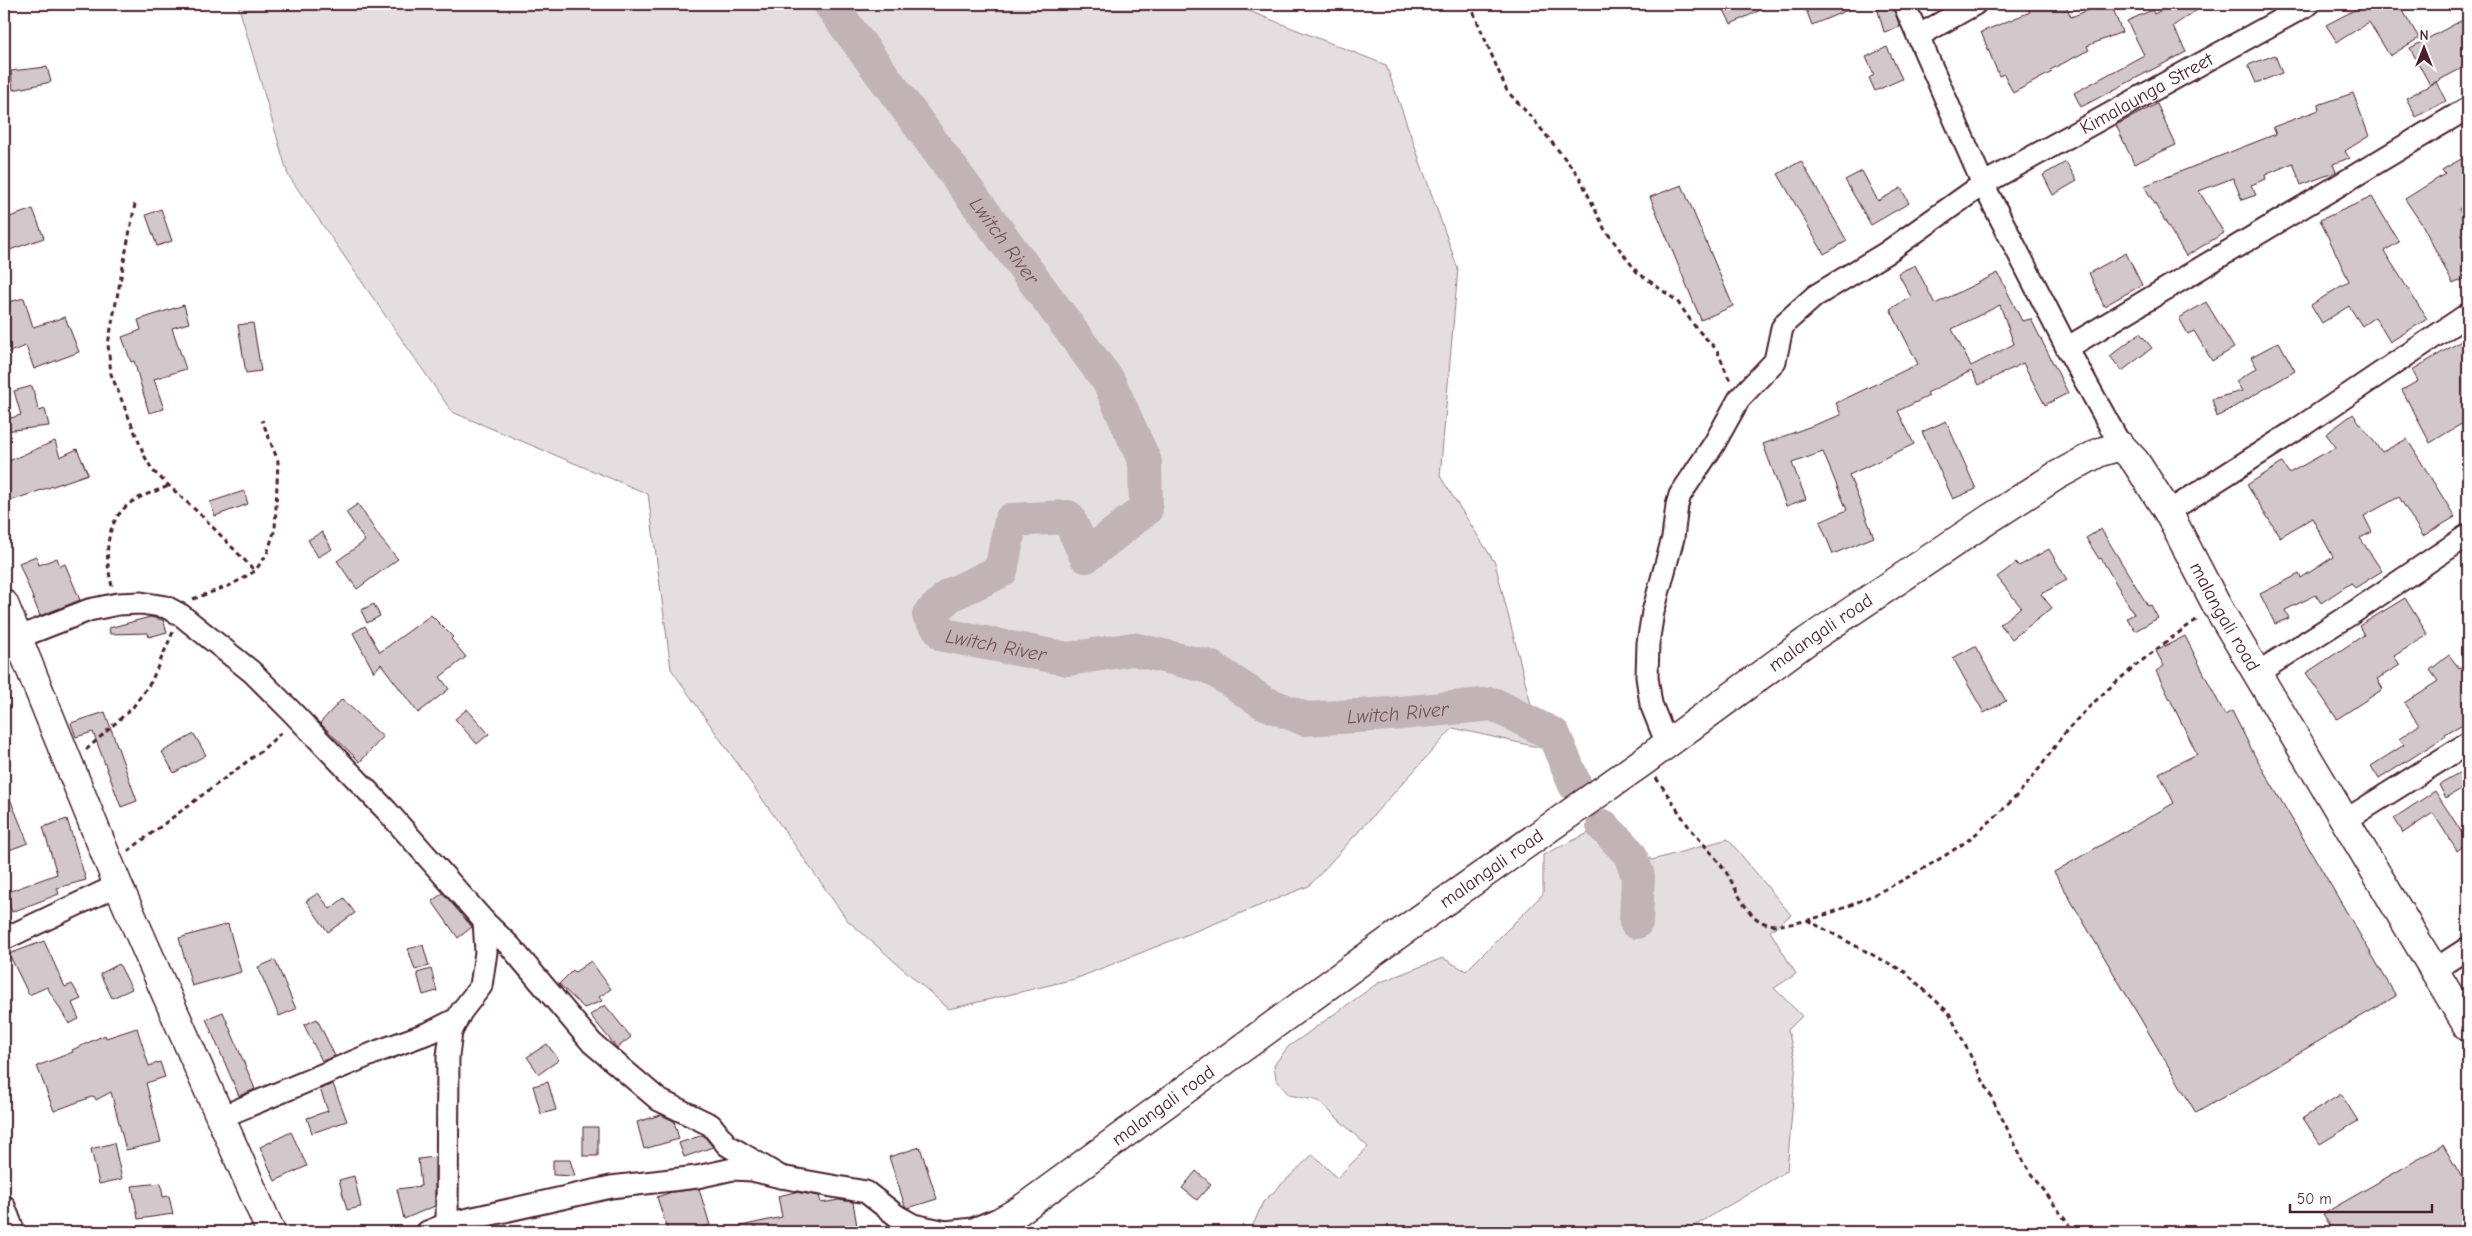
<svg xmlns="http://www.w3.org/2000/svg" width="2472" height="1236" viewBox="0 0 2472 1236" font-family="'Comic Neue',sans-serif">
<style>
.green{fill:#e5dee0;stroke:#987e86}
.lines{fill:none;stroke-linecap:round;stroke-linejoin:round}
.river{stroke:#c1b3b6;stroke-width:34}
.building{fill:#d2c7cb;stroke:#4a1f2b;fill-rule:evenodd}
.street-casing{stroke:#4a1f2b;stroke-width:25}
.secondary-casing{stroke:#4a1f2b;stroke-width:31}
.path{stroke:#4a1f2b;stroke-width:3;stroke-dasharray:5 4;stroke-linecap:butt}
.street{stroke:#fff;stroke-width:21}
.secondary{stroke:#fff;stroke-width:28}
.labels{text-anchor:middle;dominant-baseline:central;stroke-width:4.5;stroke-linejoin:round;paint-order:stroke}
.street-label{font-size:19px;fill:#4a1f2b;stroke:#fff}
.water-label{font-size:20px;font-style:italic;fill:#74535c;stroke:#fff}
</style>
<rect width="100%" height="100%" fill="#fff"/>
<filter id="ink" filterUnits="userSpaceOnUse"><feTurbulence type="fractalNoise" baseFrequency=".02" numOctaves="2"/><feDisplacementMap in="SourceGraphic" scale="10" xChannelSelector="R" yChannelSelector="G"/><feConvolveMatrix kernelMatrix="1 2 1 2 8 2 1 2 1" color-interpolation-filters="sRGB"/></filter>
<g filter="url(#ink)">
<path class="green" d="M238,4H1242L1249,11L1386,65L1458,269L1440,476L1495,563L1542,748L1453,728L1309,886L1075,979L949,1009L847,920L671,669L648,494L452,412L288,175Z
M1603,826L1652,860L1728,839L1791,915L1770,931L1796,974L1774,988L1802,1016L1788,1030L1796,1063L1787,1171L1684,1232H1250L1263,1202L1313,1154L1337,1178L1368,1147L1319,1101L1289,1095L1276,1079L1274,1065L1288,1047L1378,983L1443,958L1466,971L1543,894V855Z"/>
<g class="lines">
<g class="river">
<path id="s1" d="M830,4L1109,382L1145,462L1146,509L1086,556L1068,517L1011,520L1001,571L950,595L929,615L944,635L1068,659L1133,649L1210,667L1263,702L1305,719L1390,714L1493,704L1554,735L1575,785"/>
<path d="M1603,826L1630,854L1638,876L1636,922"/>
</g>
</g>
<path class="building" d="M1721,4H1773L1731,24Z
M1804,4H1862L1812,25Z
M1876,4H1892L1900,27L1884,32Z
M2026,4H2065L2071,17L2104,4H2111L2122,32L2087,46L2089,50L2050,70L2052,72L2013,93L2004,74L1999,76L1981,32L2030,12Z
M2174,4H2206L2173,26L2186,52L2081,107L2074,93L2144,55L2127,21L2152,10L2154,14Z
M2366,4H2399L2419,38L2390,56L2369,22L2337,42L2326,25Z
M2468,17V65L2430,85L2410,48Z
M1887,47L1902,79L1875,91L1869,78L1874,75L1866,57Z
M2275,55L2282,73L2256,83L2248,65Z
M47,67L51,82L13,90L11,71Z
M2436,82L2446,101L2416,117L2406,98Z
M2353,93L2369,136L2345,151L2349,158L2333,164L2336,172L2301,185L2293,163L2265,175L2266,179L2251,185L2256,195L2242,200L2233,178L2199,191L2224,233L2186,256L2144,186L2276,134L2273,127L2319,110L2318,105Z
M2157,104L2176,145L2134,164L2116,125Z
M2468,155V204L2459,209L2468,226V277L2453,284L2423,226L2405,199L2445,174L2442,170Z
M1801,161L1847,241L1824,254L1778,174Z
M2066,162L2077,181L2053,195L2043,175Z
M1862,171L1878,201L1901,188L1909,203L1871,225L1845,180Z
M1682,185L1733,306L1701,320L1650,197Z
M2372,197L2399,242L2384,251L2427,319L2390,342L2375,317L2362,326L2349,306L2322,323L2311,305L2349,281L2320,220Z
M33,209L44,238L4,252V219Z
M161,209L172,241L157,246L146,215Z
M2126,253L2142,285L2104,306L2089,273Z
M1915,265L1935,304L1998,273L2022,321L2031,319L2068,393L2045,405L2023,363L1979,385L1971,371L1927,393L1929,396L1898,411L1914,444L1849,475L1874,537L1833,554L1820,522L1847,510L1823,452L1792,463L1806,499L1786,506L1763,444L1841,415L1836,403L1918,364L1890,309L1911,297L1898,273ZM2000,305L2014,344L1971,366L1952,329Z
M24,298L33,327L65,317L79,352L34,369L26,346L4,354V307L10,304L9,302Z
M2206,302L2234,348L2212,361L2194,331L2188,334L2179,318Z
M184,305L189,323L172,328L186,369L154,379L164,409L149,413L134,361L131,362L122,337L141,330L138,320Z
M253,323L261,371L246,373L238,325Z
M2140,333L2152,348L2122,371L2110,356Z
M2468,337V420L2430,443L2402,390L2418,381L2412,370Z
M2279,342L2295,371L2217,417L2212,399L2242,391L2236,381L2257,368L2251,357Z
M32,386L39,411L45,409L49,426L4,431V420L21,415L14,391Z
M2353,414L2382,452L2407,439L2455,517L2423,536L2399,497L2364,516L2372,532L2360,538L2382,571L2355,588L2351,583L2321,603L2316,595L2285,610L2289,618L2275,624L2260,594L2299,574L2301,578L2333,557L2312,518L2280,537L2247,485L2282,463L2289,473L2336,447L2326,434Z
M1946,421L1976,489L1953,499L1922,432Z
M55,441L60,457L77,449L88,474L4,503V463Z
M244,491L248,504L215,516L210,502Z
M358,504L380,538L398,559L357,589L337,561L365,541L346,512Z
M2101,529L2148,606L2151,605L2158,618L2135,631L2127,618L2134,614L2101,558L2099,559L2086,538Z
M322,532L332,549L318,557L308,540Z
M2049,549L2067,580L2041,594L2052,608L2012,639L2000,624L2021,607L1997,577L2016,563L2019,566Z
M36,556L39,565L57,558L60,566L65,564L80,600L40,616L19,563Z
M2405,598L2428,635L2394,656L2400,665L2377,679L2383,689L2337,719L2306,673L2364,635L2359,626Z
M374,604L380,616L367,623L361,610Z
M431,615L453,637L451,639L466,657L440,677L449,689L418,713L381,664L374,672L353,633L365,626L380,652Z
M150,617L163,620L167,632L149,637L148,633L110,634L109,628Z
M2185,636L2225,715L2232,711L2256,758L2396,996L2196,1113L2054,872L2174,803L2159,773L2197,754L2156,671L2164,666L2156,651Z
M1975,646L2006,701L1984,713L1953,658Z
M2449,655L2459,668L2468,663V721L2445,734L2446,736L2379,779L2371,766L2404,745L2399,739L2419,725L2404,703L2438,681L2430,670Z
M342,699L383,737L360,762L320,723Z
M467,709L489,734L477,744L455,719Z
M105,712L137,801L121,807L93,732L76,737L71,723Z
M194,734L206,755L174,773L162,752Z
M2462,772L2468,785L2446,798L2439,785Z
M4,784L28,843L4,852Z
M2435,791L2468,842L2457,851L2433,813L2403,833L2394,818Z
M67,819L86,880L57,888L59,894L12,912L5,893L57,874L43,827Z
M318,893L330,909L344,898L355,913L328,932L306,901Z
M443,893L472,927L458,938L432,901Z
M228,924L241,972L192,986L179,938Z
M44,941L65,987L72,984L81,999L72,1003L79,1019L69,1024L47,987L29,995L9,954Z
M423,945L429,966L415,970L408,949Z
M275,960L296,1009L279,1016L258,967Z
M591,961L611,989L599,997L602,1001L584,1008L559,984L573,970L575,972Z
M119,964L132,989L112,998L100,974Z
M431,969L437,991L423,995L417,973Z
M605,1005L631,1037L617,1048L590,1015Z
M223,1012L255,1089L239,1096L206,1019Z
M317,1019L335,1056L322,1061L304,1025Z
M137,1028L149,1066L160,1062L165,1077L146,1083L161,1142L126,1150L111,1092L96,1100L94,1096L54,1111L37,1066L73,1052L72,1050L105,1035L106,1038Z
M547,1044L559,1060L539,1074L527,1057Z
M548,1082L556,1110L541,1114L533,1086Z
M333,1084L347,1121L312,1133L307,1118L328,1111L320,1089Z
M2341,1094L2358,1121L2320,1144L2303,1118Z
M661,1115L674,1121L679,1139L644,1149L637,1122Z
M583,1127H598V1156H583Z
M291,1132L307,1166L275,1181L260,1147Z
M703,1135L713,1147L684,1157L679,1143Z
M114,1143L122,1179L99,1184L91,1149Z
M2443,1145L2468,1188V1232H2334L2323,1214Z
M920,1147L937,1199L908,1208L905,1206L889,1157Z
M435,1157V1206L404,1219L397,1189L421,1186L418,1159Z
M553,1160H570L575,1176L553,1175Z
M1196,1171L1211,1184L1197,1200L1182,1188Z
M354,1176L361,1207L347,1210L339,1180Z
M161,1183L163,1197L169,1196L173,1214L138,1219L132,1186Z
M699,1189L710,1225L686,1232H668L657,1197L672,1192Z
M795,1192L819,1196L821,1203L839,1200L853,1202L858,1232H742L741,1226L782,1217L778,1196Z"/>
<g class="lines">
<defs>
<g id="street">
<path d="M1904,4L1983,184L2067,348L2121,446"/>
<path d="M1918,36L1975,4"/>
<path d="M2067,348L2468,108"/>
<path d="M2168,512L2296,430L2468,314"/>
<path d="M17,638L89,610L118,604L141,603L166,607L181,615L252,672L292,712L387,811L484,921L510,946L592,1043L659,1100L711,1125L727,1145L781,1177"/>
<path d="M2257,673L2354,612L2468,535"/>
<path id="s2" d="M1667,744L1651,704L1647,677L1648,643L1653,612L1673,538L1677,505L1680,495L1714,444L1739,399L1775,361L1782,328L1786,322L1815,296L1886,253L1983,184L2309,4"/>
<path d="M2346,820L2468,743"/>
<path d="M4,939L118,885"/>
<path d="M2434,970L2468,948"/>
<path d="M219,1118L379,1051L431,1032L457,1019"/>
<path d="M4,1206L14,1232"/>
<path d="M447,1224L448,1056L451,1032L461,1012L481,986L486,952L484,921"/>
<path d="M427,1232L447,1224L611,1187L697,1177L733,1169L752,1170L781,1177L866,1192L897,1216L913,1225L946,1232L973,1229L996,1220"/>
</g>
<g id="secondary">
<path d="M4,604L118,885L271,1232"/>
<path id="s3" d="M982,1232L1019,1211L1386,943L1644,761L1807,641L1989,519L2056,476L2100,452L2121,446L2135,461L2168,512L2217,606L2468,1027"/>
</g>
</defs>
<use href="#street" class="street-casing"/>
<use href="#secondary" class="secondary-casing"/>
<path class="path" d="M1470,4L1507,91L1533,119L1579,176L1605,230L1637,272L1677,301L1696,328L1717,350L1730,381
M135,204L108,344L111,374L145,457L153,471L202,516L255,571
M112,586C104,556 104,518 135,500C146,494 159,490 171,485
M193,599L231,585L255,571L267,554L275,529L278,461L262,420
M86,750L133,707L151,682L173,632
M1656,778C1668,794 1678,812 1690,828C1702,843 1715,856 1726,872C1736,888 1744,911 1760,921C1798,944 1947,860 1978,832C2000,813 2021,793 2038,770C2049,756 2058,740 2070,727C2108,685 2153,651 2199,618
M128,851L261,751L283,731
M1807,920L1905,972L1949,1013L2025,1164L2074,1232"/>
<use href="#street" class="street"/>
<use href="#secondary" class="secondary"/>
</g>
</g>
<g class="labels">
<g class="street-label">
<text stroke="none"><textPath href="#s2" startOffset="890">Kimalaunga Street</textPath></text>
<text stroke="none"><textPath href="#s3" startOffset="1586">malangali road</textPath></text>
<text stroke="none"><textPath href="#s3" startOffset="1031">malangali road</textPath></text>
<text stroke="none"><textPath href="#s3" startOffset="626">malangali road</textPath></text>
<text stroke="none"><textPath href="#s3" startOffset="221">malangali road</textPath></text>
</g>
<g class="water-label">
<text stroke="none"><textPath href="#s1" startOffset="294">Lwitch River</textPath></text>
<text stroke="none"><textPath href="#s1" startOffset="996">Lwitch River</textPath></text>
<text stroke="none"><textPath href="#s1" startOffset="1416">Lwitch River</textPath></text>
</g>
</g>
<rect width="2472" height="1236" fill="none" stroke="#fff" stroke-width="20"/>
<rect x="10" y="10" width="2452" height="1216" fill="none" stroke="#4a1f2b" stroke-width="2" filter="url(#ink)"/>
<g transform="translate(2424 48)" stroke="#ffffff" stroke-width="4" paint-order="stroke">
<path d="M0-4L9 19L0 12L-9 19Z" fill="#4a1f2b"/>
<text y="-8" font-size="14" font-weight="bold" text-anchor="middle" fill="#4a1f2b">N</text>
</g>
<path d="M2290 1204v8h142v-8" fill="none" stroke="#4a1f2b" stroke-width="2.5"/>
<text x="2297" y="1204" font-size="15" fill="#4a1f2b" stroke="#ffffff" stroke-width="4" paint-order="stroke">50 m</text>
</svg>
